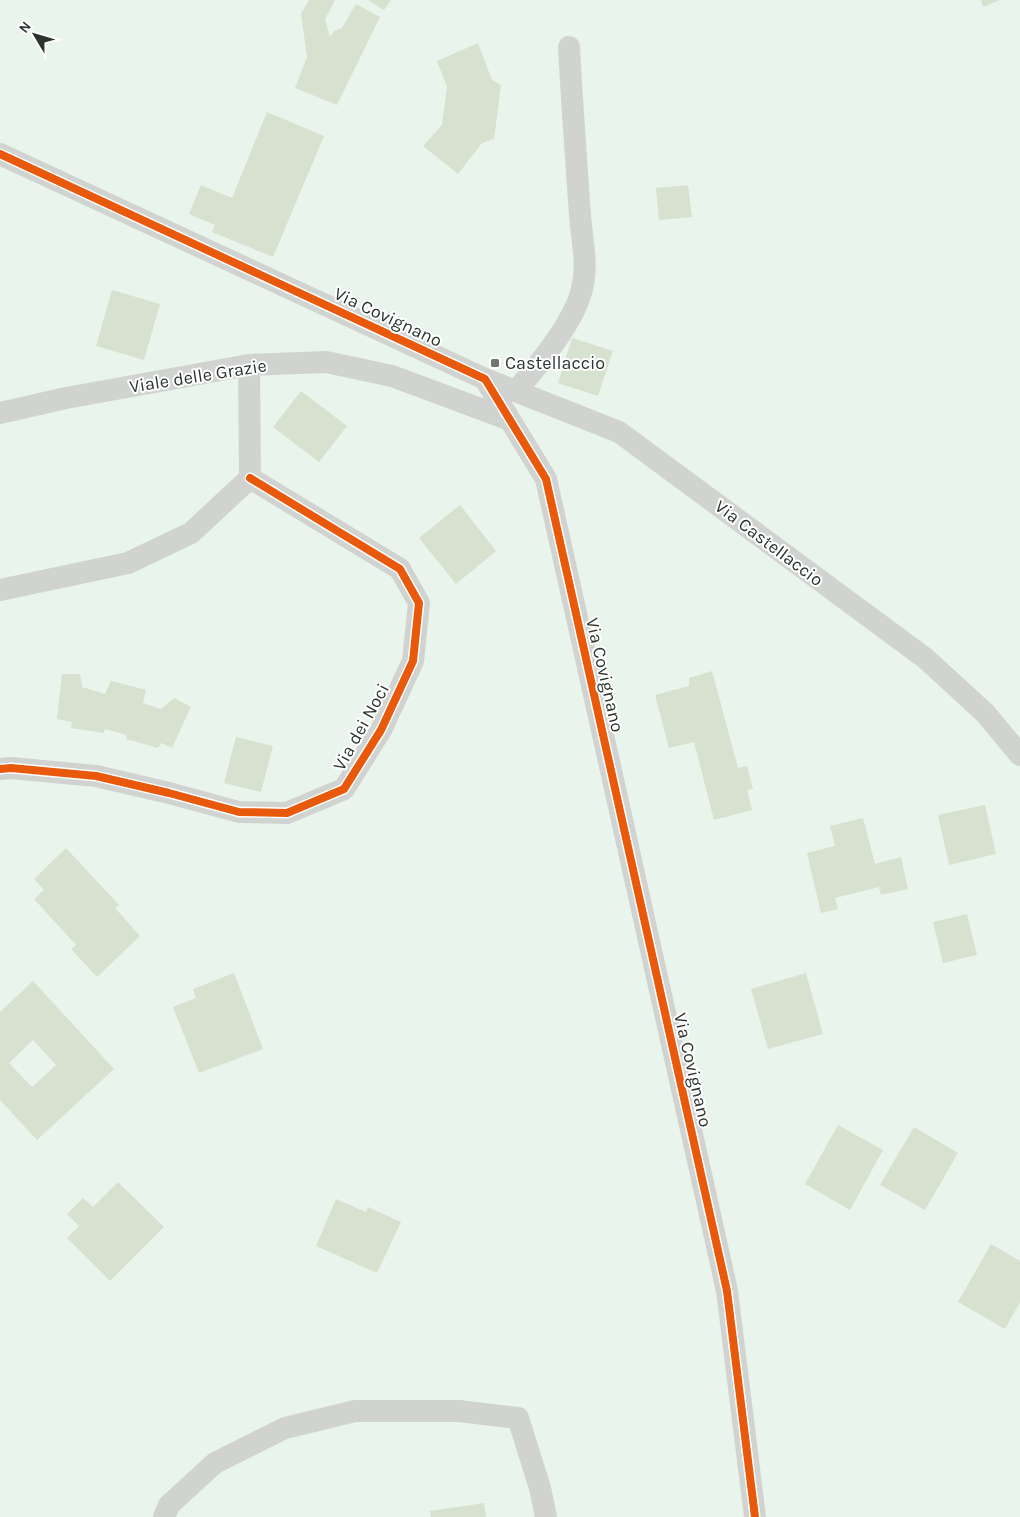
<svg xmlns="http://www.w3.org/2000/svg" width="1020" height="1517" viewBox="0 0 1020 1517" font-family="Karla,sans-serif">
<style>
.building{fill:#d7e1cf;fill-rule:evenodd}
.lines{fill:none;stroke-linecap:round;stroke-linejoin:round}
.street{stroke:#d1d3d1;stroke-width:22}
.cycleway-casing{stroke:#fff;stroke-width:11}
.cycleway{stroke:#e8590c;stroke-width:8}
.poi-dot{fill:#6e7770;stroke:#fff;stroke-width:2}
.labels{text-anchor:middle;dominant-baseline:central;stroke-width:4;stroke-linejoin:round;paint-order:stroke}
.street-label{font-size:18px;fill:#2c342e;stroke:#fff}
.poi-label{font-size:18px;fill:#2c342e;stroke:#fff;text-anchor:start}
</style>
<rect width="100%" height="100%" fill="#e9f4ec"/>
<path class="building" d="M309,0H335L325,19L330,37L334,31L342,28L356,4L380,17L337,105L295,88L307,57L301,14Z
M368,0H391L384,10Z
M981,0H1000L983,7Z
M478,43L492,80L501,85L494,139L482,143L458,174L423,146L442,125L447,87L437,61Z
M267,112L324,136L273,257L212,232L215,225L189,214L201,185L232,198Z
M688,185L692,217L659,220L656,188Z
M112,290L160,304L144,360L96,346Z
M572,338L613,351L598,396L558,383Z
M301,391L347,426L319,462L273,427Z
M460,505L496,551L456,584L419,538Z
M712,671L738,768L747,766L753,789L747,790L752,810L714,820L694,742L669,748L655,695L689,686V678Z
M62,674H80L82,687L105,694L111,681L146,690L143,703L161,709L174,698L191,707L172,748L161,743L158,748L126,739L127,735L105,729L104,733L71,728L72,722L57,719Z
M236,737L273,746L261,792L224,783Z
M985,805L996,854L949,865L938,815Z
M863,818L875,864L901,857L908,889L881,895L879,887L835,898L838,909L821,913L807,853L835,846L830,826Z
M66,848L119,905L115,908L140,936L97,977L71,949L76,945L34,899L44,890L34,879Z
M967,914L977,955L943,963L933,922Z
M234,973L263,1049L199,1073L173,1007L196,998L193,989Z
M806,973L823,1034L768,1049L751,989Z
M33,981L114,1069L37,1140L0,1100V1012ZM33,1040L56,1065L32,1087L9,1063Z
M838,1125L883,1150L850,1210L805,1184Z
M914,1127L958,1153L925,1210L880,1185Z
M118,1182L164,1227L110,1281L67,1238L79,1226L67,1214L83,1198L93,1207Z
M336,1199L366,1212L368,1207L401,1222L377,1273L316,1246Z
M991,1244L1020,1261V1302L1005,1329L958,1302Z
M484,1503L486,1517H431L430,1511Z"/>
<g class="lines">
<path class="street" d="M0,154L485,379L546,479L727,1291L755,1517
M485,379L619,432L925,658L985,713L1020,755
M516,391C537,367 572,324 581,293C589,264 582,244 580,215C576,159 572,103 569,47
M0,413L66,398L249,365L326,362L392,376L510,420
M0,590L128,563L191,533L250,478L249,365
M0,769L11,768L96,776L169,793L239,812L287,813L344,789L381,730L413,661L419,603L400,569L250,478
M164,1517L169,1505L215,1463L285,1428L355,1411H459L518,1418L540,1488L546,1517"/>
<defs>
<path id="cycleway" d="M0,154L485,379L546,479L727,1291L755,1517
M0,769L11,768L96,776L169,793L239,812L287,813L344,789L381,730L413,661L419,603L400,569L250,478"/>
</defs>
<use href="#cycleway" class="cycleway-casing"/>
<use href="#cycleway" class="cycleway"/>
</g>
<rect class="poi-dot" x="490" y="358" width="10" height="10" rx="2.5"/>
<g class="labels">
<g class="street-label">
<text transform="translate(388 317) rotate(25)">Via Covignano</text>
<text transform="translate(198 376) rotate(-9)">Viale delle Grazie</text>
<text transform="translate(769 543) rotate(37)">Via Castellaccio</text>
<text transform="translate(605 675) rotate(77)">Via Covignano</text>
<text transform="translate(361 727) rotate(-61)">Via dei Noci</text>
<text transform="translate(693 1070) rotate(77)">Via Covignano</text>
</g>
<g class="poi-label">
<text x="505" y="363">Castellaccio</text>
</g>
</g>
<g transform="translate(35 35) rotate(308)" stroke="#ffffff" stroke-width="4" paint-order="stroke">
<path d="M0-4L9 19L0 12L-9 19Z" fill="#2c342e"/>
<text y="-8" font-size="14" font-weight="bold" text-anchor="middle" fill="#2c342e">N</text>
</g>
</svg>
